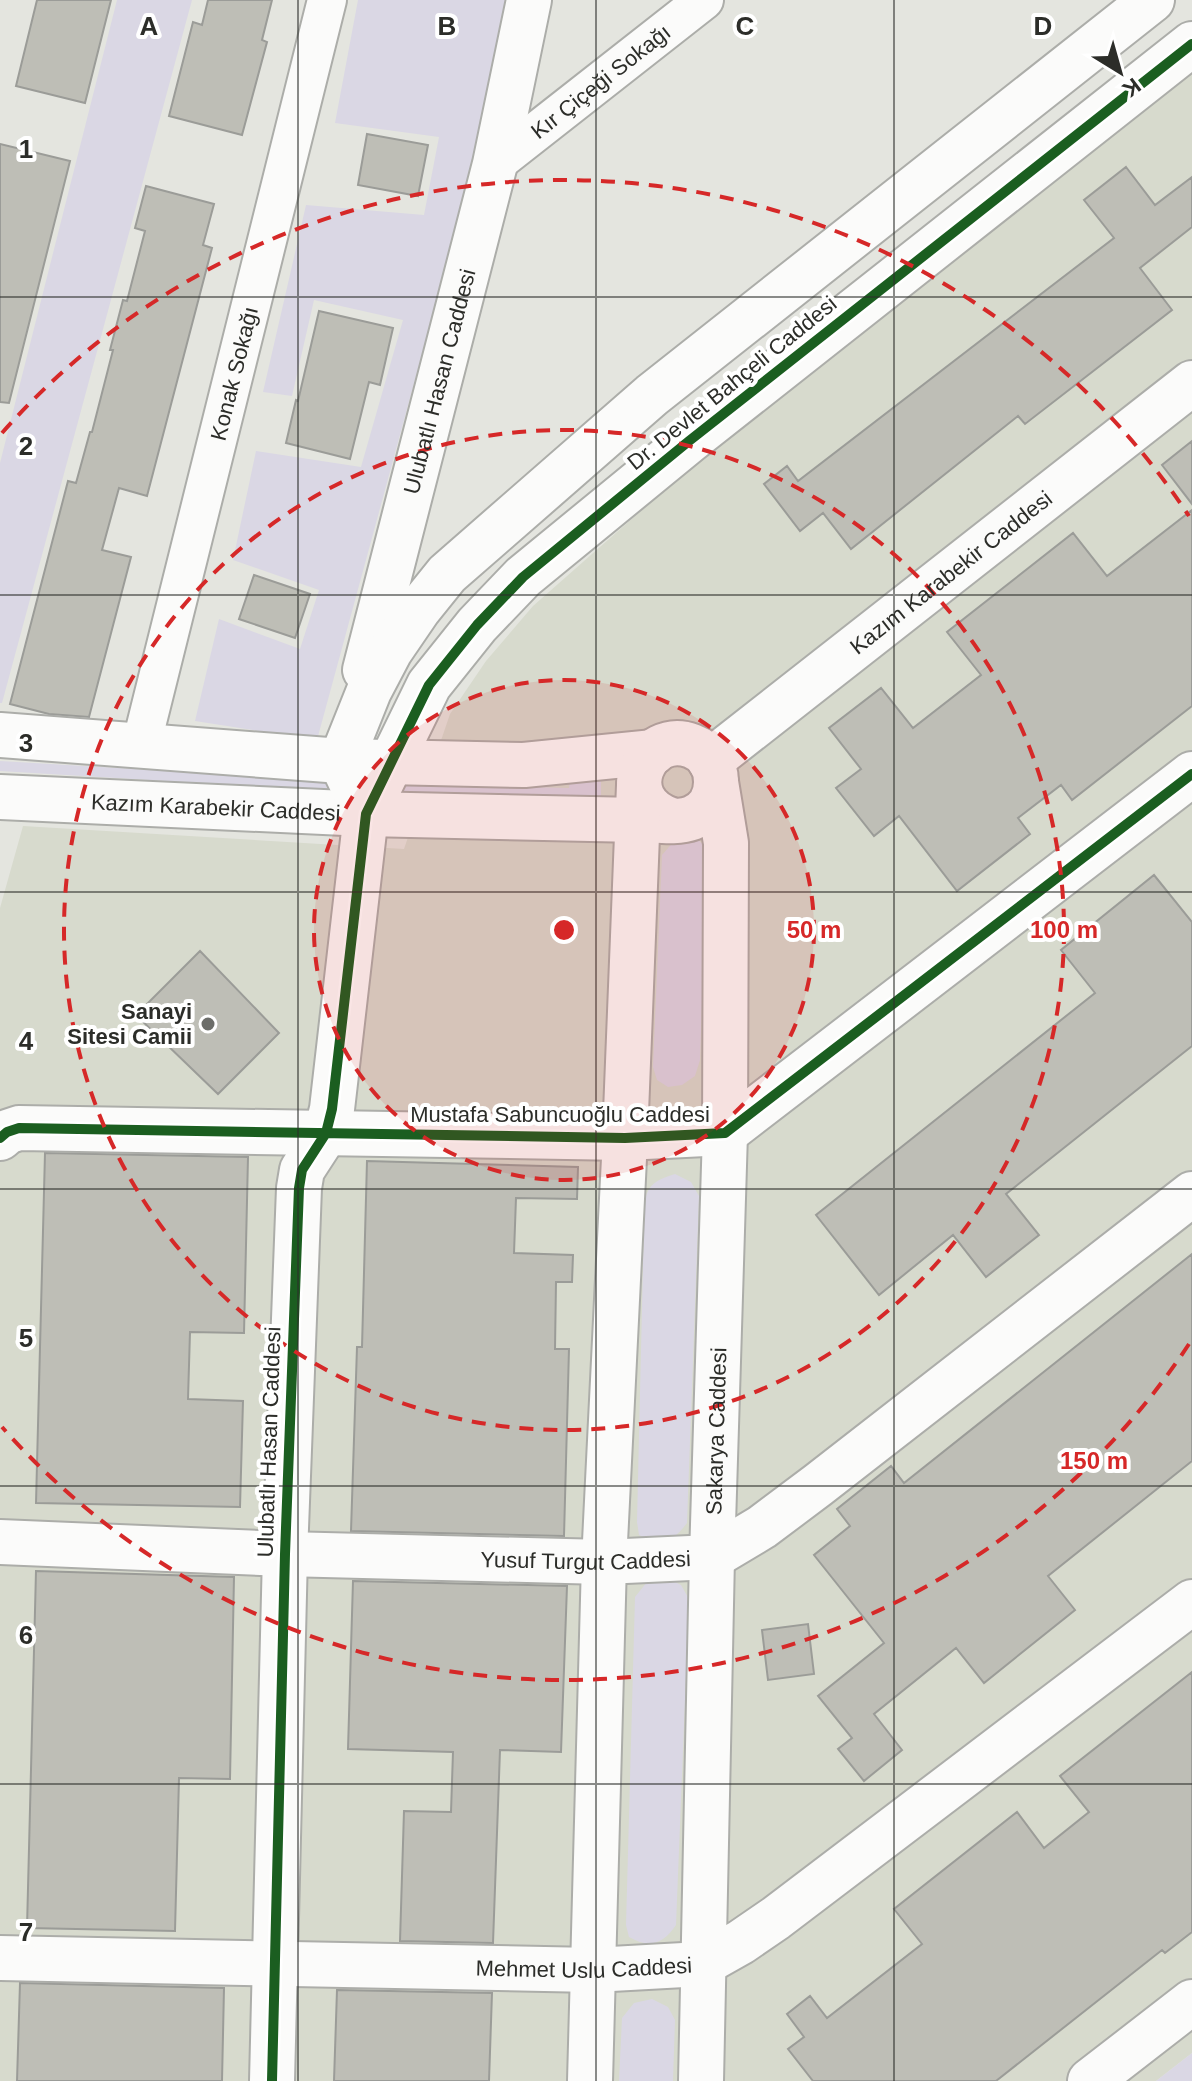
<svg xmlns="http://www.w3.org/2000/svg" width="1192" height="2081" viewBox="0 0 1192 2081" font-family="Helvetica,sans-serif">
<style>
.built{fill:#d7dacd}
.green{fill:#dad7e4}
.building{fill:#bebeb6;stroke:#9b9c98;stroke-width:2}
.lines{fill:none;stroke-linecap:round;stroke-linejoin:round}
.minor-casing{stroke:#acada9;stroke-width:42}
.tertiary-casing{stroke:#acada9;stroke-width:48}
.minor{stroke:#fbfbfa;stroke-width:38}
.tertiary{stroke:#fbfbfa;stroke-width:44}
.cycleway-casing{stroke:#fff;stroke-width:15}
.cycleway{stroke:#1b5e20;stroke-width:10}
.grid{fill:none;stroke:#2c2d29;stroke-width:2;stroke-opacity:0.55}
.ring{fill:none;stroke:#d62828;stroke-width:4;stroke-dasharray:14 10}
.poi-dot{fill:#6c6d69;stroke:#fff;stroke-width:3}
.labels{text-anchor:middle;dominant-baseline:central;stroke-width:8;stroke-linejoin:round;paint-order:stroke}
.street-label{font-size:22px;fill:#2c2d29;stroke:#fff}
.poi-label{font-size:22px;font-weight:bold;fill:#2c2d29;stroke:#fff;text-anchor:end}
.grid-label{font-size:26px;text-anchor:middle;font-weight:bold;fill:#2c2d29;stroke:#fff;stroke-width:8;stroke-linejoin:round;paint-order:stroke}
.centre{fill:#d62828;stroke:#fff;stroke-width:4}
.ring-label{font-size:24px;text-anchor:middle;font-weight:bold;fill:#d62828;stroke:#fff;stroke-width:8;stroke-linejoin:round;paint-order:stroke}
</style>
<rect width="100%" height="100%" fill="#e4e5df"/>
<path class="built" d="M1192,70V2053L1156,2081H0V908L23,826L404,849L450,714L486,661L533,606L718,443Z"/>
<path class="green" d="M117,0H192L2,703H0V463Z
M358,0H508L469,181L317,740L195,721L219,619L300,649L319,590L233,560L256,451L361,467L403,320L314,300L292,396L263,392L306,205L424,215L439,137L335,123Z
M0,761L370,783L569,788L570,780L601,778V803L364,793L0,771Z
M692,835L703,844L707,861L700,1060L695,1076L682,1085L668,1087L657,1080L653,1067L662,855L675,840Z
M675,1174L691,1182L699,1196L687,1523C673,1542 661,1546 639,1535L637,1522L644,1222C645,1193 644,1183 675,1174Z
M665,1577L681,1585L689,1599L676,1925C663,1944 650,1949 629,1937L626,1925L635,1597L647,1582Z
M652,1999L668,2007L675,2020L673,2081H619L622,2018L634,2003Z
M1192,2053V2081H1156Z"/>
<path class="building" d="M37,0H111L85,103L16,86Z
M208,0H272L262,40L267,42L242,135L169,116L193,22L202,25Z
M367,134L428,145L418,196L358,185Z
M0,144L70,161L9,403L0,402Z
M1126,167L1155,205L1192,177V227L1140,268L1172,310L1025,424L1018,416L851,549L823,513L800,531L764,484L787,466L798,481L1114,238L1084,200Z
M146,186L214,204L203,245L212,248L147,496L119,488L102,550L131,557L89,717L49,714L10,704L68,481L76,483L90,432H92L113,350H110L123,300L127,301L145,231L135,228Z
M319,311L393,328L380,385L369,382L350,459L286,443L296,400L298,401Z
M1192,441V504L1162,465Z
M1192,510V706L1072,800L1061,785L1018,818L1030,834L957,891L899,816L874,836L836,788L861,769L829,728L881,688L913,728L981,675L947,632L1073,533L1107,576Z
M254,575L310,594L295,638L239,619Z
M1154,875L1192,922V1046L1006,1194L1039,1235L986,1277L953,1235L879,1295L816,1215L1095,993L1061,950Z
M200,951L279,1033L218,1094L136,1015Z
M45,1153L248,1157L244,1333L190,1332L188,1399L243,1401L240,1507L36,1503Z
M367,1161L578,1167L577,1199L516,1198L514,1253L573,1255L572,1282H556L555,1349H569L564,1536L351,1531L357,1347H362Z
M1192,1254V1461L1048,1576L1075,1610L984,1683L956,1648L874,1714L902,1750L864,1781L838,1749L852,1738L818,1696L884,1643L814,1555L850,1526L837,1509L891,1466L904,1483Z
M36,1571L234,1577L230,1779L179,1778L175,1931L27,1928Z
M353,1581L567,1586L561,1752L500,1750L493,1943L400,1941L404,1811L451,1812L453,1752L348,1749Z
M808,1624L814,1674L768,1680L762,1630Z
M1192,1672V1932L1165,1953L1162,1950L996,2081H813L788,2049L804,2037L787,2014L810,1996L827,2018L922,1944L894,1909L1017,1812L1044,1848L1089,1812L1060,1776Z
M20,1983L224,1988L222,2081H17Z
M337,1990L492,1993L489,2081H334Z"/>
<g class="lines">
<defs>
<g id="minor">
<path id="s1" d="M495,164L704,0"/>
<path id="s2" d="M141,746L327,0"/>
</g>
<g id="tertiary">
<path id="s3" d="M365,670L495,164L529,0"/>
<path d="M0,735L341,761L524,765L654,752"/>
<path id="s4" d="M710,761L1192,383"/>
<path id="s5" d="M0,797L366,814L638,820C655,820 676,824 692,818C724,806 724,758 692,746C645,728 612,800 671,820"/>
<path d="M366,814L341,761L369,691L390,651L418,610L447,574L652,395L1152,0"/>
<path d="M0,1138L7,1132L19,1128L625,1138L725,1133L1192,774"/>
<path id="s6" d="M0,1542L285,1554L604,1562L712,1557L762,1527L818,1485L1192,1194"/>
<path id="s7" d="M0,1958L593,1970L702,1964L741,1942L776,1918L1192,1602"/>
<path d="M272,2081L285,1554L299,1188L302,1170L326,1133L332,1109L366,814L429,685L477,625L523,577L689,441L1192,44"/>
<path d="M590,2081L604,1562L625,1138L639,785"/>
<path id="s8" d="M701,2081L712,1557L725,1133L726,843L716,782"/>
<path d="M1090,2081L1192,2002"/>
</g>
</defs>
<use href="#minor" class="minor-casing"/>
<use href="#tertiary" class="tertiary-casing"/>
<use href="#minor" class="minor"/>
<use href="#tertiary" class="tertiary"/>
<defs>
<path id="cycleway" d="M0,1138L7,1132L19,1128L625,1138L725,1133L1192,774
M272,2081L285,1554L299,1188L302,1170L326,1133L332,1109L366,814L429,685L477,625L523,577L689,441L1192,44"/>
</defs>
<use href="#cycleway" class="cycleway-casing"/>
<use href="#cycleway" class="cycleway"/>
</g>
<path class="grid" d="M298,0V2081M596,0V2081M894,0V2081M0,297H1192M0,595H1192M0,892H1192M0,1189H1192M0,1486H1192M0,1784H1192"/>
<circle cx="564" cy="930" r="250" fill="#d62828" fill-opacity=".12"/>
<g class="ring">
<circle cx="564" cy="930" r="250"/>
<circle cx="564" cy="930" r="500"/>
<path d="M1189 1344A750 750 0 0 1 2 1427M2 433A750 750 0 0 1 1189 516"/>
</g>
<circle class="poi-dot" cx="208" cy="1024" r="8"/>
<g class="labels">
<g class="street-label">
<text stroke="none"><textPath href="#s1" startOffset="134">Kır Çiçeği Sokağı</textPath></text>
<text stroke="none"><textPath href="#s2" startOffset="384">Konak Sokağı</textPath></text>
<text stroke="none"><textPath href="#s3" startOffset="298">Ulubatlı Hasan Caddesi</textPath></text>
<text transform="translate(732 383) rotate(-39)">Dr. Devlet Bahçeli Caddesi</text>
<text stroke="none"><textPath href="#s4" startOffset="306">Kazım Karabekir Caddesi</textPath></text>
<text stroke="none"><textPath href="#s5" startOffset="216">Kazım Karabekir Caddesi</textPath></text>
<text x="560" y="1114">Mustafa Sabuncuoğlu Caddesi</text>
<text stroke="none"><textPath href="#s8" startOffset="650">Sakarya Caddesi</textPath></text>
<text transform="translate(269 1442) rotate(-88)">Ulubatlı Hasan Caddesi</text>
<text stroke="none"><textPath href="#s6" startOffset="586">Yusuf Turgut Caddesi</textPath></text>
<text stroke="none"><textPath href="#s7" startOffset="584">Mehmet Uslu Caddesi</textPath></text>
</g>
<g class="poi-label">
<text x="192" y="1011">Sanayi<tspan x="192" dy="25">Sitesi Camii</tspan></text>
</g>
</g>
<g class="grid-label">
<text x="149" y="35">A</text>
<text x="447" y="35">B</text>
<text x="745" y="35">C</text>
<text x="1043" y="35">D</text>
<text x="26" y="158">1</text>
<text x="26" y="455">2</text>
<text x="26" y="752">3</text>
<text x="26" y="1050">4</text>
<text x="26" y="1347">5</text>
<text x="26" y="1644">6</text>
<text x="26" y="1941">7</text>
</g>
<circle cx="564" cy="930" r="12" class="centre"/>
<g class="ring-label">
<text x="814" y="938">50 m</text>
<text x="1064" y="938">100 m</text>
<text x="1094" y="1469">150 m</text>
</g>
<g transform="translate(1120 72) rotate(143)" stroke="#ffffff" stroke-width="6" paint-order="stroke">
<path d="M0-6L14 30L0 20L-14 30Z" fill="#2c2d29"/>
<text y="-12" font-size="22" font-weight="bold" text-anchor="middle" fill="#2c2d29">K</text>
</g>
</svg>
